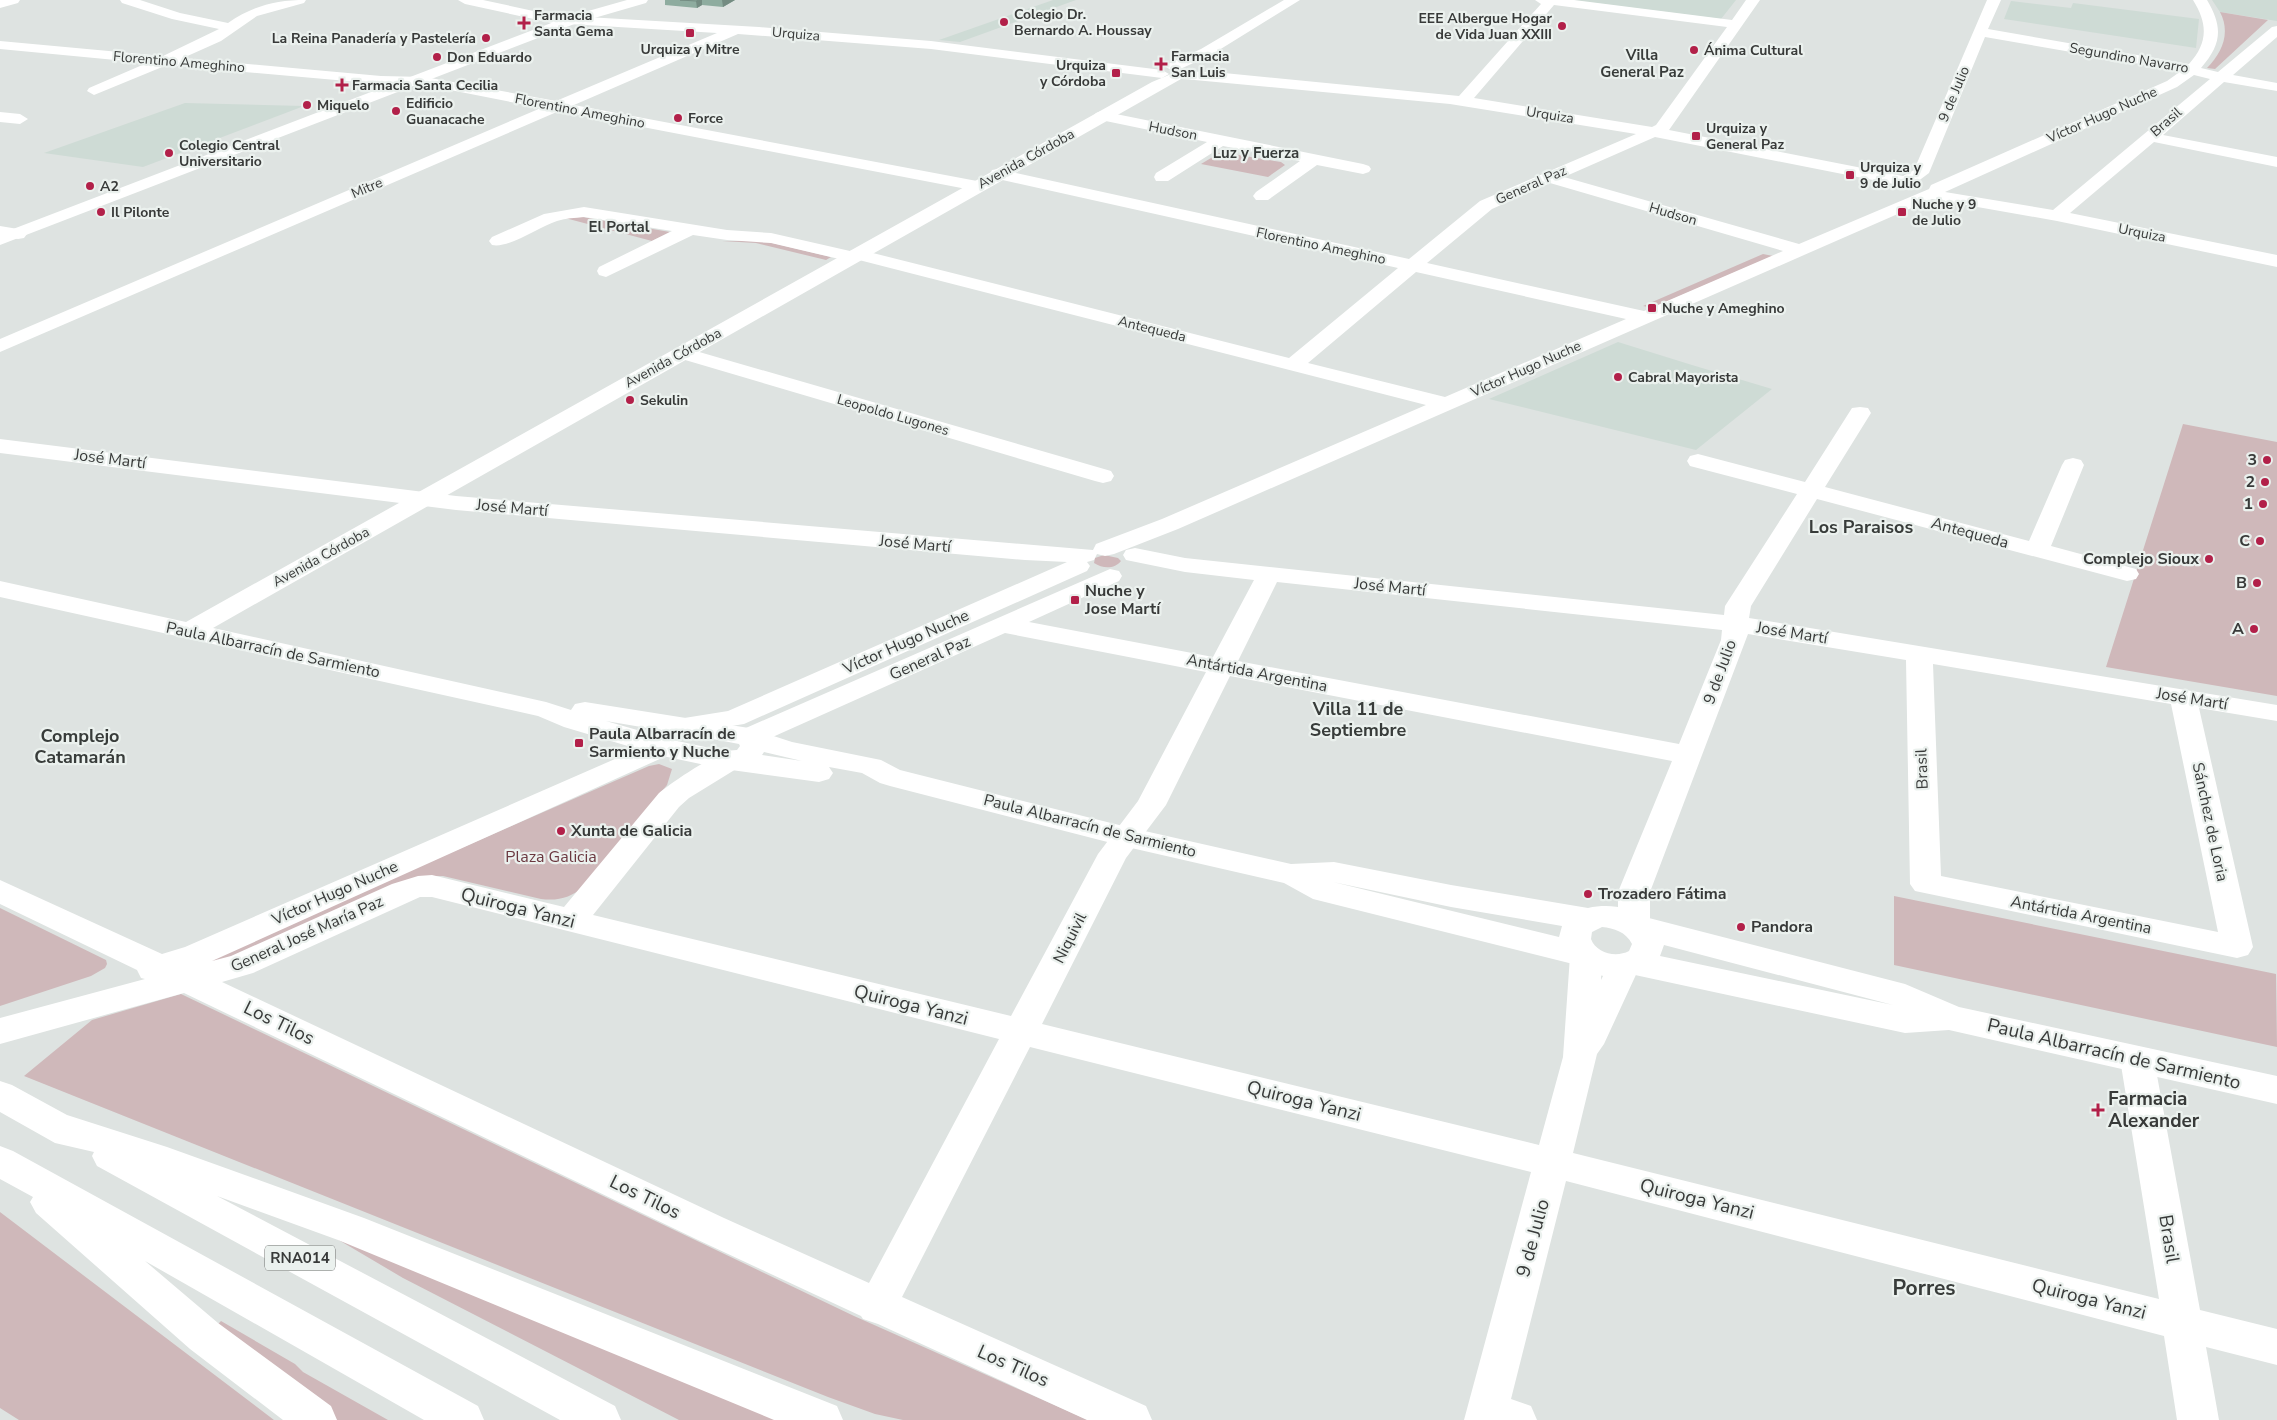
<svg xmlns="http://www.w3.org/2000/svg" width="2277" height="1420" viewBox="0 0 2277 1420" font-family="'Nunito Sans',sans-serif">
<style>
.built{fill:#cedbd5}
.green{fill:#cfb8ba}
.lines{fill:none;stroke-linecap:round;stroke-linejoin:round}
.minor{fill:#fff;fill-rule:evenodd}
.major{fill:#fff;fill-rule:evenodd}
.highway{fill:#fff;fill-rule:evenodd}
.wall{fill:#8eac9f}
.shaded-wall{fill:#748c82}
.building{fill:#a5c8b9;stroke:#748c82}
.poi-dot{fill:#b22049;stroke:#ebf1ee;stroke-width:2}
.labels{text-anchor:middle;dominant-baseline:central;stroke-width:4.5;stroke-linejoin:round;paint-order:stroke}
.far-poi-label{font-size:14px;font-weight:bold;fill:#383a39;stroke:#ebf1ee;text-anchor:start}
.far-street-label{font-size:14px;fill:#383a39;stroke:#ebf1ee}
.far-neighbourhood-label{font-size:15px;font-weight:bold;fill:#383c3a;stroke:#ebf1ee}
.shield{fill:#ebf1ee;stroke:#6e716f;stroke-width:1}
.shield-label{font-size:15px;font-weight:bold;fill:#383a39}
.street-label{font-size:16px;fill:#383a39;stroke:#ebf1ee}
.poi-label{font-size:16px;font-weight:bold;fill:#383a39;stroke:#ebf1ee;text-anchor:end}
.park-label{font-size:16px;fill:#6a373f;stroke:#ebf1ee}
.neighbourhood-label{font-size:18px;font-weight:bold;fill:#383c3a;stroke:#ebf1ee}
.near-street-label{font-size:19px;fill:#383a39;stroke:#ebf1ee}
.near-poi-label{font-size:19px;font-weight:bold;fill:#383a39;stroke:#ebf1ee;text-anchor:start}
.near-neighbourhood-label{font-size:21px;font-weight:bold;fill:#383c3a;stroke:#ebf1ee}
</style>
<rect width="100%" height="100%" fill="#dee3e1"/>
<path class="built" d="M1053,0H1076L960,42L939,40Z
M1570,0H1736L1721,19Z
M2212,0H2277V21L2220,12Z
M2011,1L2071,8L2073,3L2199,19L2196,48L2004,19Z
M185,103L304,106L143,167L44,153Z
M1618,342L1692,365L1772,389L1696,450L1489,399Z"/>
<path class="green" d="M2220,12L2268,20L2215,69L2207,68C2222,53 2231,33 2220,12Z
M1221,152L1281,162L1285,165L1268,177L1201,164Z
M571,215L670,232L652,241L565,218Z
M722,241H764L831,257L826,260L756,243Z
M1763,254L1773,256L1652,308L1643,306Z
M2183,424L2277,442V696L2106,667Z
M1104,555L1118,558L1121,561C1115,569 1103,569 1094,563L1095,558Z
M659,764L672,769L667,785L584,886C571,898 558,901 541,899L443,876H425L213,964L211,959L214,956L649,766Z
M1894,896L2276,974L2277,1047L1894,965Z
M0,908L106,960L107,964L105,968L91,976L0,1006Z
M181,994L854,1316L1088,1420H903L875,1414L828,1397L24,1076L92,1020Z
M0,1212L274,1420H19L0,1408Z
M337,1239L792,1420H679L403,1278Z
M221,1321L295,1364L303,1372L388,1420H337L218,1324Z"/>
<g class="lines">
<path class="minor" d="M0,0H20L18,3L0,8Z
M120,0H140L180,13L228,23C253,6 275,0 306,0L304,3L257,16L221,41L183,58L381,76L425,77L556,101L717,33L552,23L465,4L458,0H483L552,15L759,27L931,41L1162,70L1169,74L1162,78L931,49L738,34L574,105L977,181L983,182L985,186L983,190L977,191L559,111L0,352V339L541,108L425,85L381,84L167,65L94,95L87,91L89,88L147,63L0,49V41L163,56L219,29L172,19L122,3Z
M1535,0H1574L1732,20L1746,0H1760L1669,130L1903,176L1914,170L1987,0H2001L1988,29L2189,64C2208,43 2208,24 2193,0H2207C2223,27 2222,44 2201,68L2218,72L2272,27L2277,26V37L2233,75L2277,83V91L2224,82L2163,135L2277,157V167L2154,142L2070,213L2277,255V267L2057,221L1932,199L1178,529L1114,554L1105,556L1097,554L1094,560L1087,562L1090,566L1087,571L744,724L688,733L678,731L674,725L678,719L728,711L1067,562L1025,560L456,510L0,453V439L456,496L1093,550L1096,544L1162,519L1426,405L859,260L852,262L771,243L727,240L693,235L606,277L599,275L597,271L599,267L672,231L584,217C575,218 566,218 557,221C539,227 508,249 492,245L489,241L492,237L544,214L584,207L727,230L771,233L850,251L857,249L1289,358L1398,268L998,179L992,178L990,174L992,170L998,169L1409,259L1480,201L1636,134L1450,104L1184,79L1177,75L1184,71L1224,73L1459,96L1541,4ZM1554,5L1727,27L1656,125L1652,127L1474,98ZM1985,37L2181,71L2167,81L1931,185L1929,189L1799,244L1564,177L1655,137L1903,186L1913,185L1929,173ZM2194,75L2210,79L2053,210L1945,192L2177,87ZM1550,183L1783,251L1644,311L1427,263L1492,209ZM1416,272L1626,319L1445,397L1308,363Z
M1101,111L1363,164L1369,166L1371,169L1369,172L1363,174L1317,165L1268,200H1256L1253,196L1256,192L1300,161L1223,146L1168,181H1156L1154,177L1156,173L1207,142L1096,119L1093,116L1096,113Z
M0,112L20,114L28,119L20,124L0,122Z
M0,226L24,230L27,234L24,238L18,239L0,236Z
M682,347L1111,471L1114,476L1111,481L1103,483L1095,481L675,357L672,353L675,349Z
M1860,407L1868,408L1871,413L1825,487L2029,541L2062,465L2065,460L2073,458L2081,460L2084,465L2051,546L2136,569L2139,574L2136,579L2127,581L1817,499L1751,606L1749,618L2277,705V721L2199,708L2253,947L2248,955L2237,958L1915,891L1910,884L1906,660L1748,634L1650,892V925L1645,933L1634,936L1623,933L1618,925V892L1672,761L1230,676L1166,805L1126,858L1042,1024L1539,1145L1563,1057L1570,956L1575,948L1586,944L1597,948L1602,956L1601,980L1612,958L1624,954L1636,958L1640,966L1604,1044L1597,1054L1573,1153L2159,1299L2120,1059L2125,1050L2137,1046L2149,1050L2154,1059L2200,1310L2277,1329V1365L2206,1347L2219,1420H2177L2164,1336L1566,1181L1511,1399L1531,1406L1537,1420H1464L1531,1172L1030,1047L902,1297L1146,1406L1152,1420H1087L878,1324L863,1319L861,1316L698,1240L184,993L0,1044V1018L145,979L141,978L137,970L0,904V880L162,954L185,947L663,738L673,741L677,747L673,753L212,961L231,956L392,884L418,876L432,875L564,907L659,793C671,783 715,753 730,751C733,751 737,753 741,754L745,760L741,766L689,798L679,807L593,915L1011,1016L1098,854L1138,801L1206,672L1005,633L759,743L749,746L739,743L735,737L739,731L1110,569L1119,571L1122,576L1119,581L1029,622L1213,657L1254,580L1185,572L1126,560L1123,555L1126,550L1135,548L1185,558L1724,615L1725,606L1797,494L1690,466L1687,461L1690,456L1698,454L1805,482L1852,408ZM1277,582L1722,630L1721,640L1679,744L1238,661ZM1933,664L2171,704L2218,932L1941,876ZM420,897H432L999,1039L869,1283L724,1218L222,982L253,973Z"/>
<path class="major" d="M627,0H648L646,3L577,23L0,245V234L567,17Z
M1284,0H1300L1211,55L1178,70L1173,71L1166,67L1168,64L1201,49Z
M1176,72L1183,76L1181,79L213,628L546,702L571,710L575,704L585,702L749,728L792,742L881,760L900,770L1127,827L1291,864L1334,862L1451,885L1588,908C1607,904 1628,906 1645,917L1905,984L1959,1007L2277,1076V1104L1949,1030L1905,1033L1635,975C1614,980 1591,976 1573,964L1313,899L1284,883L1127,847L890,786L880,783L862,773L829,767L833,773L829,779L819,782L724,769L658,755L564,727L538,716L0,597V581L186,622L1152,82ZM606,721L647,728L644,732ZM682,733L739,744L740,746L737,750L724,751L668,739ZM764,752L802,761L762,755ZM1333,882L1451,907L1562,926L1559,937ZM1602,927C1614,928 1626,932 1632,944L1629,951C1616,958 1596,953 1591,939L1592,932ZM1664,945L1893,1005L1660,956Z"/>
<path class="highway" d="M0,1081L12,1085L67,1115L167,1147L364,1218L837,1406L843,1420H774L338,1240L217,1196L615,1406L621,1420H560L97,1166L92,1156L94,1152L55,1143L0,1112Z
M0,1146L13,1151L478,1406L484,1420H424L145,1261L218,1323L331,1406L337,1420H283L190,1349L36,1213L30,1202L33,1197L0,1179Z"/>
</g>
<path class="wall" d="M665,0H735L723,7L702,5L697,8L665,5Z"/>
<path class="shaded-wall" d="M699,0H702V5L697,8L696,1Z
M722,0H735L723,7Z"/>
<path class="building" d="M680,0H699L696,1Z"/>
<g class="poi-dot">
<circle cx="1004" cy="22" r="5"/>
<path d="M521.5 15.5h5v5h5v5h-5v5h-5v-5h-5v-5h5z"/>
<circle cx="1562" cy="26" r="5"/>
<rect x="685" y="28" width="10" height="10" rx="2.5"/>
<circle cx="486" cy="38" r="5"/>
<circle cx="1694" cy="50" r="5"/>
<circle cx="437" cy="57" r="5"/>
<path d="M1158.5 56.5h5v5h5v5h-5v5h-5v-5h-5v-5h5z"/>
<rect x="1111" y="68" width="10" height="10" rx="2.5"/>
<path d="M339.5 77.5h5v5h5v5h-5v5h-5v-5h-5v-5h5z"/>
<circle cx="307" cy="105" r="5"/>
<circle cx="396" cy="111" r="5"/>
<circle cx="678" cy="118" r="5"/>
<rect x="1691" y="131" width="10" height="10" rx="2.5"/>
<circle cx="169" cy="153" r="5"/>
<rect x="1845" y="170" width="10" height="10" rx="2.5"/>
<circle cx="90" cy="186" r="5"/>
<circle cx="101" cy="212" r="5"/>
<rect x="1897" y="207" width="10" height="10" rx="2.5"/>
<rect x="1647" y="303" width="10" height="10" rx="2.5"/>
<circle cx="1618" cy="377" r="5"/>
<circle cx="630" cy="400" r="5"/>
<circle cx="2267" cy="460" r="5"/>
<circle cx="2265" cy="482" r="5"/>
<circle cx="2263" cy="504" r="5"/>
<circle cx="2260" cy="541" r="5"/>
<circle cx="2209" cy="559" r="5"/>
<circle cx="2257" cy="583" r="5"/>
<rect x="1070" y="595" width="10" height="10" rx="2.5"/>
<circle cx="2254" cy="629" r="5"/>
<rect x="574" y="738" width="10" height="10" rx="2.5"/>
<circle cx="561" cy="831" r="5"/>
<circle cx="1588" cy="894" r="5"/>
<circle cx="1741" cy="927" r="5"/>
<path d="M2095.5 1102.5h5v5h5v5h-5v5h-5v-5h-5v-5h5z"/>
</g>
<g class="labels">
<g class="far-poi-label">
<text x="1014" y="14">Colegio Dr.<tspan x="1014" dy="16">Bernardo A. Houssay</tspan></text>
<text x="534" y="15">Farmacia<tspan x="534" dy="16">Santa Gema</tspan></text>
<text x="1552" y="18" text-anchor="end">EEE Albergue Hogar<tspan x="1552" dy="16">de Vida Juan XXIII</tspan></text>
<text x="476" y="38" text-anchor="end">La Reina Panadería y Pastelería</text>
<text x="690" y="49" text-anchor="middle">Urquiza y Mitre</text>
<text x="1704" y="50">Ánima Cultural</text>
<text x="1171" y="56">Farmacia<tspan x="1171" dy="16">San Luis</tspan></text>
<text x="447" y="57">Don Eduardo</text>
<text x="1106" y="65" text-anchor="end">Urquiza<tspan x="1106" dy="16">y Córdoba</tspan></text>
<text x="352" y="85">Farmacia Santa Cecilia</text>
<text x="406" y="103">Edificio<tspan x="406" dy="16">Guanacache</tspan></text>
<text x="317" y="105">Miquelo</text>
<text x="688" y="118">Force</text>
<text x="1706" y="128">Urquiza y<tspan x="1706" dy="16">General Paz</tspan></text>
<text x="179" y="145">Colegio Central<tspan x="179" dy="16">Universitario</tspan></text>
<text x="1860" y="167">Urquiza y<tspan x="1860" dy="16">9 de Julio</tspan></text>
<text x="100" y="186">A2</text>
<text x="1912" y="204">Nuche y 9<tspan x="1912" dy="16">de Julio</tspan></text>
<text x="111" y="212">Il Pilonte</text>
<text x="1662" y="308">Nuche y Ameghino</text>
<text x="1628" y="377">Cabral Mayorista</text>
<text x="640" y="400">Sekulin</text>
</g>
<g class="far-street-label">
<text transform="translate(796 34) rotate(5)">Urquiza</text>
<text transform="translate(2129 58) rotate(10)">Segundino Navarro</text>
<text transform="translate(179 62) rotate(5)">Florentino Ameghino</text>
<text transform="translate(1954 94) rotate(-67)">9 de Julio</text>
<text transform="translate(580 111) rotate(11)">Florentino Ameghino</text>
<text transform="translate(1550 115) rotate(9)">Urquiza</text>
<text transform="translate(2102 115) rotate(-24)">Víctor Hugo Nuche</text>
<text transform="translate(2166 122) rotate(-41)">Brasil</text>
<text transform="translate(1173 131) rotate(11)">Hudson</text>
<text transform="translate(1026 159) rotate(-29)">Avenida Córdoba</text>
<text transform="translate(1531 185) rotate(-24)">General Paz</text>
<text transform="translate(367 188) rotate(-23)">Mitre</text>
<text transform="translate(1673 214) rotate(16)">Hudson</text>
<text transform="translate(2142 233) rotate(11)">Urquiza</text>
<text transform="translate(1321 246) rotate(12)">Florentino Ameghino</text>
<text transform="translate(1152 329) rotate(14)">Antequeda</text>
<text transform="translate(673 358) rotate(-29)">Avenida Córdoba</text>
<text transform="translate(1526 369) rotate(-24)">Víctor Hugo Nuche</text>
<text transform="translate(893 415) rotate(16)">Leopoldo Lugones</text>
<text transform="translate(321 557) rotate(-29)">Avenida Córdoba</text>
</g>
<g class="far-neighbourhood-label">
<text x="1642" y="55">Villa<tspan x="1642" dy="17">General Paz</tspan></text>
<text x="1256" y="153">Luz y Fuerza</text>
<text x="619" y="227">El Portal</text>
</g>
<rect class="shield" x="265" y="1245.5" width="70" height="25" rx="4"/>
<g class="shield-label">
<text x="300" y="1258">RNA014</text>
</g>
<g class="street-label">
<text transform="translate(110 459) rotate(7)">José Martí</text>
<text transform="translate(512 508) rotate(5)">José Martí</text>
<text transform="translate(1970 533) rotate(15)">Antequeda</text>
<text transform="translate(915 544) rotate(5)">José Martí</text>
<text transform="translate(1390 587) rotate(6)">José Martí</text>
<text transform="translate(1792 633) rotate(9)">José Martí</text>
<text transform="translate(906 642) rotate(-24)">Víctor Hugo Nuche</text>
<text transform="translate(273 650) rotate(12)">Paula Albarracín de Sarmiento</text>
<text transform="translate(930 658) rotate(-24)">General Paz</text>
<text transform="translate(1720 672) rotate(-70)">9 de Julio</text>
<text transform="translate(1257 673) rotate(11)">Antártida Argentina</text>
<text transform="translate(2192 699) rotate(9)">José Martí</text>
<text transform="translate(1922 769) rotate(-92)">Brasil</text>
<text transform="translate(2210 822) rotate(78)">Sánchez de Loria</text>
<text transform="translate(1090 826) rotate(14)">Paula Albarracín de Sarmiento</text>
<text transform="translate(335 893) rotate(-24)">Víctor Hugo Nuche</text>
<text transform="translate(2081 915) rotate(11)">Antártida Argentina</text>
<text transform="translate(307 934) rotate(-24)">General José María Paz</text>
<text transform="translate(1070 938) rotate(-63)">Niquivil</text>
</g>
<g class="poi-label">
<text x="2257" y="460">3</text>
<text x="2255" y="482">2</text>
<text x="2253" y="504">1</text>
<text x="2250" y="541">C</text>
<text x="2199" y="559">Complejo Sioux</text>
<text x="2247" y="583">B</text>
<text x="1085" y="591" text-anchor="start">Nuche y<tspan x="1085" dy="18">Jose Martí</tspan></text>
<text x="2244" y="629">A</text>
<text x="589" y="734" text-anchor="start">Paula Albarracín de<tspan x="589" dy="18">Sarmiento y Nuche</tspan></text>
<text x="571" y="831" text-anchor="start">Xunta de Galicia</text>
<text x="1598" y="894" text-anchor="start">Trozadero Fátima</text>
<text x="1751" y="927" text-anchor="start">Pandora</text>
</g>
<g class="park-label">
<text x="551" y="857">Plaza Galicia</text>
</g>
<g class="neighbourhood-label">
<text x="1861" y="527">Los Paraisos</text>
<text x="1358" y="709">Villa 11 de<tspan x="1358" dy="21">Septiembre</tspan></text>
<text x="80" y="736">Complejo<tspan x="80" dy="21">Catamarán</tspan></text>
</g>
<g class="near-street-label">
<text transform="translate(518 908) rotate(14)">Quiroga Yanzi</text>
<text transform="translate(911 1005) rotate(14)">Quiroga Yanzi</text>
<text transform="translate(279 1023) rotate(26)">Los Tilos</text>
<text transform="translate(2114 1054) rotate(13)">Paula Albarracín de Sarmiento</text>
<text transform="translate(1304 1101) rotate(14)">Quiroga Yanzi</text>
<text transform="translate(645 1197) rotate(26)">Los Tilos</text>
<text transform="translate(1697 1199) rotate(14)">Quiroga Yanzi</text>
<text transform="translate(1533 1238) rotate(-75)">9 de Julio</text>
<text transform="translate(2169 1239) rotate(81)">Brasil</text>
<text transform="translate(2089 1299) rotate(14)">Quiroga Yanzi</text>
<text transform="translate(1013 1366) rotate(24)">Los Tilos</text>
</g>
<g class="near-poi-label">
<text x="2108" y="1099">Farmacia<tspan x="2108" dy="22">Alexander</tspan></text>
</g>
<g class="near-neighbourhood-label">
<text x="1924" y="1288">Porres</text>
</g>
</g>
</svg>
